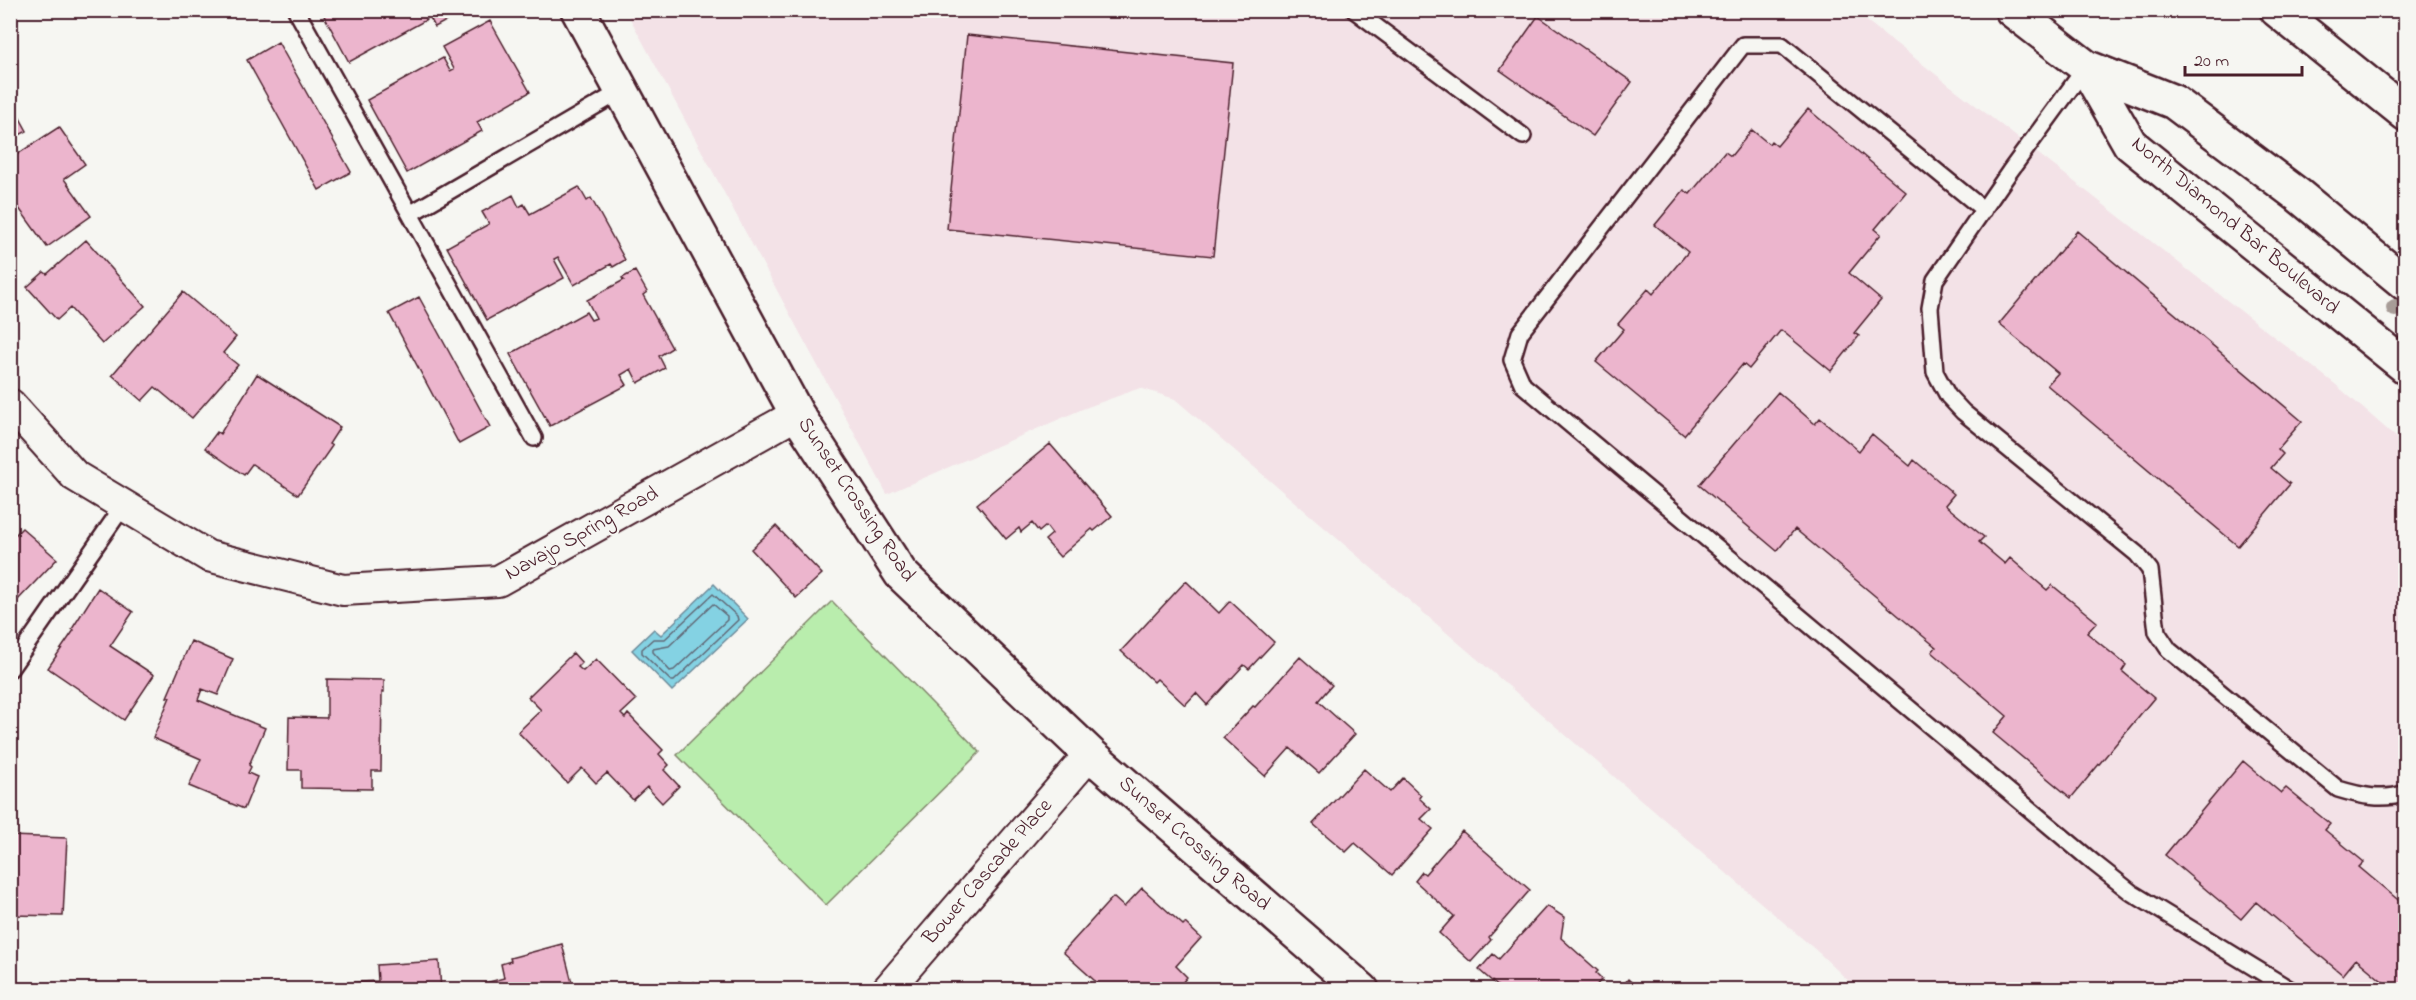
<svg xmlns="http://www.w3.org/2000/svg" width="2416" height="1000" viewBox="0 0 2416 1000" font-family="'Indie Flower',sans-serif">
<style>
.built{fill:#f3e2e7}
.green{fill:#b9edad;stroke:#82866c;stroke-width:1.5}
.water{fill:#84d2e3;stroke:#6d8a99;stroke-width:1.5}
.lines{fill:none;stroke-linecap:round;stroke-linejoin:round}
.shore{stroke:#616775;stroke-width:1.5}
.building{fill:#ecb5cd;stroke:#4a1f2b;stroke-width:1.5}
.service-casing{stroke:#4a1f2b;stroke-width:20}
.minor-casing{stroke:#4a1f2b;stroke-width:34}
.tertiary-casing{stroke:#4a1f2b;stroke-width:38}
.secondary-casing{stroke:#4a1f2b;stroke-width:38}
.motorway-casing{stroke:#4a1f2b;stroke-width:38}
.service{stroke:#f6f6f2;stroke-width:15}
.minor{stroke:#f6f6f2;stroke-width:30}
.tertiary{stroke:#f6f6f2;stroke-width:33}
.secondary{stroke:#f6f6f2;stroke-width:33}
.motorway{stroke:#f6f6f2;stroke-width:33}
.tree{fill:#a79c97}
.labels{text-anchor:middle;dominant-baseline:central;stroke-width:4.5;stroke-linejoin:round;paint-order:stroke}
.street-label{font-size:21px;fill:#4a1f2b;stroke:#f6f6f2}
</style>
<rect width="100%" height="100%" fill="#f6f6f2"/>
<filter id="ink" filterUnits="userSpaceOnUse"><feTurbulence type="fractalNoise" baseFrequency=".0167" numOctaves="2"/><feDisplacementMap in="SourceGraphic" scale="12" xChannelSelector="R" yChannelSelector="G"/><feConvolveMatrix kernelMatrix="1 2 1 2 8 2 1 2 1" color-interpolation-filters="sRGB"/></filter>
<g filter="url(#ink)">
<path class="built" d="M626,11H1854L2335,384L2405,445V989H1857L1818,952L1175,399L1140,388L1085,408L887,494Z"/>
<path class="green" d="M832,601L980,752L826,905L677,755Z"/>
<path class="water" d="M714,584L748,619L672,691L632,650L654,629L661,635Z"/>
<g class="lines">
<path class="shore" d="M713,594L737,616L738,620L674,681H671L642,653V649L653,639H665Z
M713,604L727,616V620L674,670L670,671L653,652V649L669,646Z"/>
</g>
<path class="building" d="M321,10H421L426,20L349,62Z
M426,10H466L435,27Z
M1538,16L1632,82L1593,136L1500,70Z
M490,21L530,92L477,122L482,131L407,173L367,100L443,58L450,71L454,69L442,47Z
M967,35L1233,63L1213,256L947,229Z
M278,42L351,172L319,190L247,60Z
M10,100L27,131L10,140Z
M1808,109L1906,192L1875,229L1881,234L1849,273L1881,300L1854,333L1859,336L1831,371L1781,330L1749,369L1743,364L1684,435L1596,362L1624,329L1618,324L1648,289L1653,294L1688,252L1655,225L1684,190L1690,194L1725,152L1731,156L1752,130L1769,144L1771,141L1777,146Z
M59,127L85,164L64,179L91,216L47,247L16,204L10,208V159Z
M579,187L587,201L591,198L625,260L613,267L611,264L574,285L558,257L554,259L564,278L487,320L447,247L489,224L482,212L513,195L519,207L524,204L530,214Z
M2077,231L2302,421L2278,449L2283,454L2271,468L2290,484L2238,546L2047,385L2058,373L1999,324Z
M86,240L145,306L102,344L70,308L57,320L27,287L44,272L47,274Z
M635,271L647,292L643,295L672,348L659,356L665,368L638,383L631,369L621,375L627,385L550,426L510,354L586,312L591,320L596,318L587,300L624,280L622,278Z
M183,292L236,337L223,353L238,365L192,418L155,387L142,401L112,375Z
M419,297L490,427L459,444L389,313Z
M257,374L340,427L329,444L332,446L298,495L252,464L244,475L205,448L217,432L220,434Z
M1778,392L1815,424L1820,418L1859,451L1872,434L1910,466L1914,460L1954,494L1945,505L1984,537L1979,542L2005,564L2010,558L2047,590L2052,585L2097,622L2087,633L2126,665L2122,671L2154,698L2071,798L1993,733L2007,716L1932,652L1936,647L1795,529L1777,551L1699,485Z
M1050,444L1112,516L1094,531L1092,529L1060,557L1045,540L1052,534L1046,526L1039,532L1032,523L1021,532L1019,528L1006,539L977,504Z
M776,526L822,574L796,598L751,549Z
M22,528L57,559L16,602L14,600L10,605V540Z
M1186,581L1219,613L1230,601L1274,642L1249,669L1244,665L1207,705L1196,693L1185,705L1157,679L1154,682L1121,651Z
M98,588L133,612L110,646L154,675L124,720L48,668L74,630L72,629Z
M191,641L233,659L218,695L202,689L198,700L265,728L249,765L251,767L248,773L257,777L244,809L189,786L201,759L153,738L170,697H167Z
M573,653L582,663L578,667L583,671L596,659L636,700L621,714L625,718L628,714L663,750L659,754L669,765L664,770L679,786L662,803L647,787L633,800L607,773L596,783L582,768L567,783L518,732L541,710L528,697Z
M1300,657L1332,685L1318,701L1355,734L1319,773L1290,748L1265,776L1223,738L1253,706L1255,707Z
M327,679L384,680V692H382L381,771H372V789L301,788V770H288L289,717L327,718Z
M2243,761L2281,793L2286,788L2330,824L2325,830L2364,862L2359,867L2403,904L2406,900V990H2393L2356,959L2343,975L2256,902L2241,919L2165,855Z
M1364,769L1390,792L1403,778L1421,795L1419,798L1431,809L1421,819L1433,829L1392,875L1355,843L1346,852L1313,824Z
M1462,831L1530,890L1489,937L1491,940L1471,962L1439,933L1454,916L1415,881L1422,872L1425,874Z
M10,836L67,838L63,916L10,915Z
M1142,888L1183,925L1185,923L1201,938L1176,966L1187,977L1176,990H1105L1063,952L1113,897L1124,907Z
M1547,906L1564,917L1561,938L1598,971L1596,973L1602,979L1592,990H1502L1479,970L1493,954L1499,959Z
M562,944L574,990H479L478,985L504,978L501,964L511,961L510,958Z
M439,961L441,990H330V984L378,981L377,965Z
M1628,979L1640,990H1619Z
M679,981L693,986L694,982L714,990H676Z"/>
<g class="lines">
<defs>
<path id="service" d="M296,10L410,214L621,91
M1354,10L1523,136
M2086,67L2010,171L1935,280L1930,308L1935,372L1948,396L1963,412L2137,554L2150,570L2157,632L2169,650L2338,789C2361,796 2383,801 2406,793
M1984,210L1782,45H1743L1520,333L1512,360L1523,385L2094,863L2132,893L2291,990
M410,214L534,438
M10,669L124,505"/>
<path id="minor" d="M10,404L75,476L208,556L343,590L498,581L797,414
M887,990L1090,754"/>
<path id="tertiary" d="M578,10L797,414L901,574L1090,754L1362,990"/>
<path id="secondary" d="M2012,10L2086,67L2174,102L2298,195L2406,284
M2086,67L2130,144L2406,367"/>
<path id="motorway" d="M2277,10L2406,114"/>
</defs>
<use href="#service" class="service-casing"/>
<use href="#minor" class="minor-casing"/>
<use href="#tertiary" class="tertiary-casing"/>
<use href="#secondary" class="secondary-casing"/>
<use href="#motorway" class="motorway-casing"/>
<use href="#service" class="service"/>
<use href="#minor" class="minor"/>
<use href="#tertiary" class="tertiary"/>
<use href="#secondary" class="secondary"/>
<use href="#motorway" class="motorway"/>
</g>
<circle class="tree" cx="2395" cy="308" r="9"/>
</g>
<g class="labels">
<g class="street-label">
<text transform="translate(2235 226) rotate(40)">North Diamond Bar Boulevard</text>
<text transform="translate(856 500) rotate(56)">Sunset Crossing Road</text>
<text transform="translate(582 534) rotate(-29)">Navajo Spring Road</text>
<text transform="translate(1194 844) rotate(41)">Sunset Crossing Road</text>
<text transform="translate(988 872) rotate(-49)">Bower Cascade Place</text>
</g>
</g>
<rect width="2416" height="1000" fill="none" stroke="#f6f6f2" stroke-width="36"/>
<rect x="18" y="18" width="2380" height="964" fill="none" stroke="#4a1f2b" stroke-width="2" filter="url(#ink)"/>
<path d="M2185 66v9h117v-9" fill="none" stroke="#4a1f2b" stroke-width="3"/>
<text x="2194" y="66" font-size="18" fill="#4a1f2b" stroke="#f6f6f2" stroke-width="4.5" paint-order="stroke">20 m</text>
</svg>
